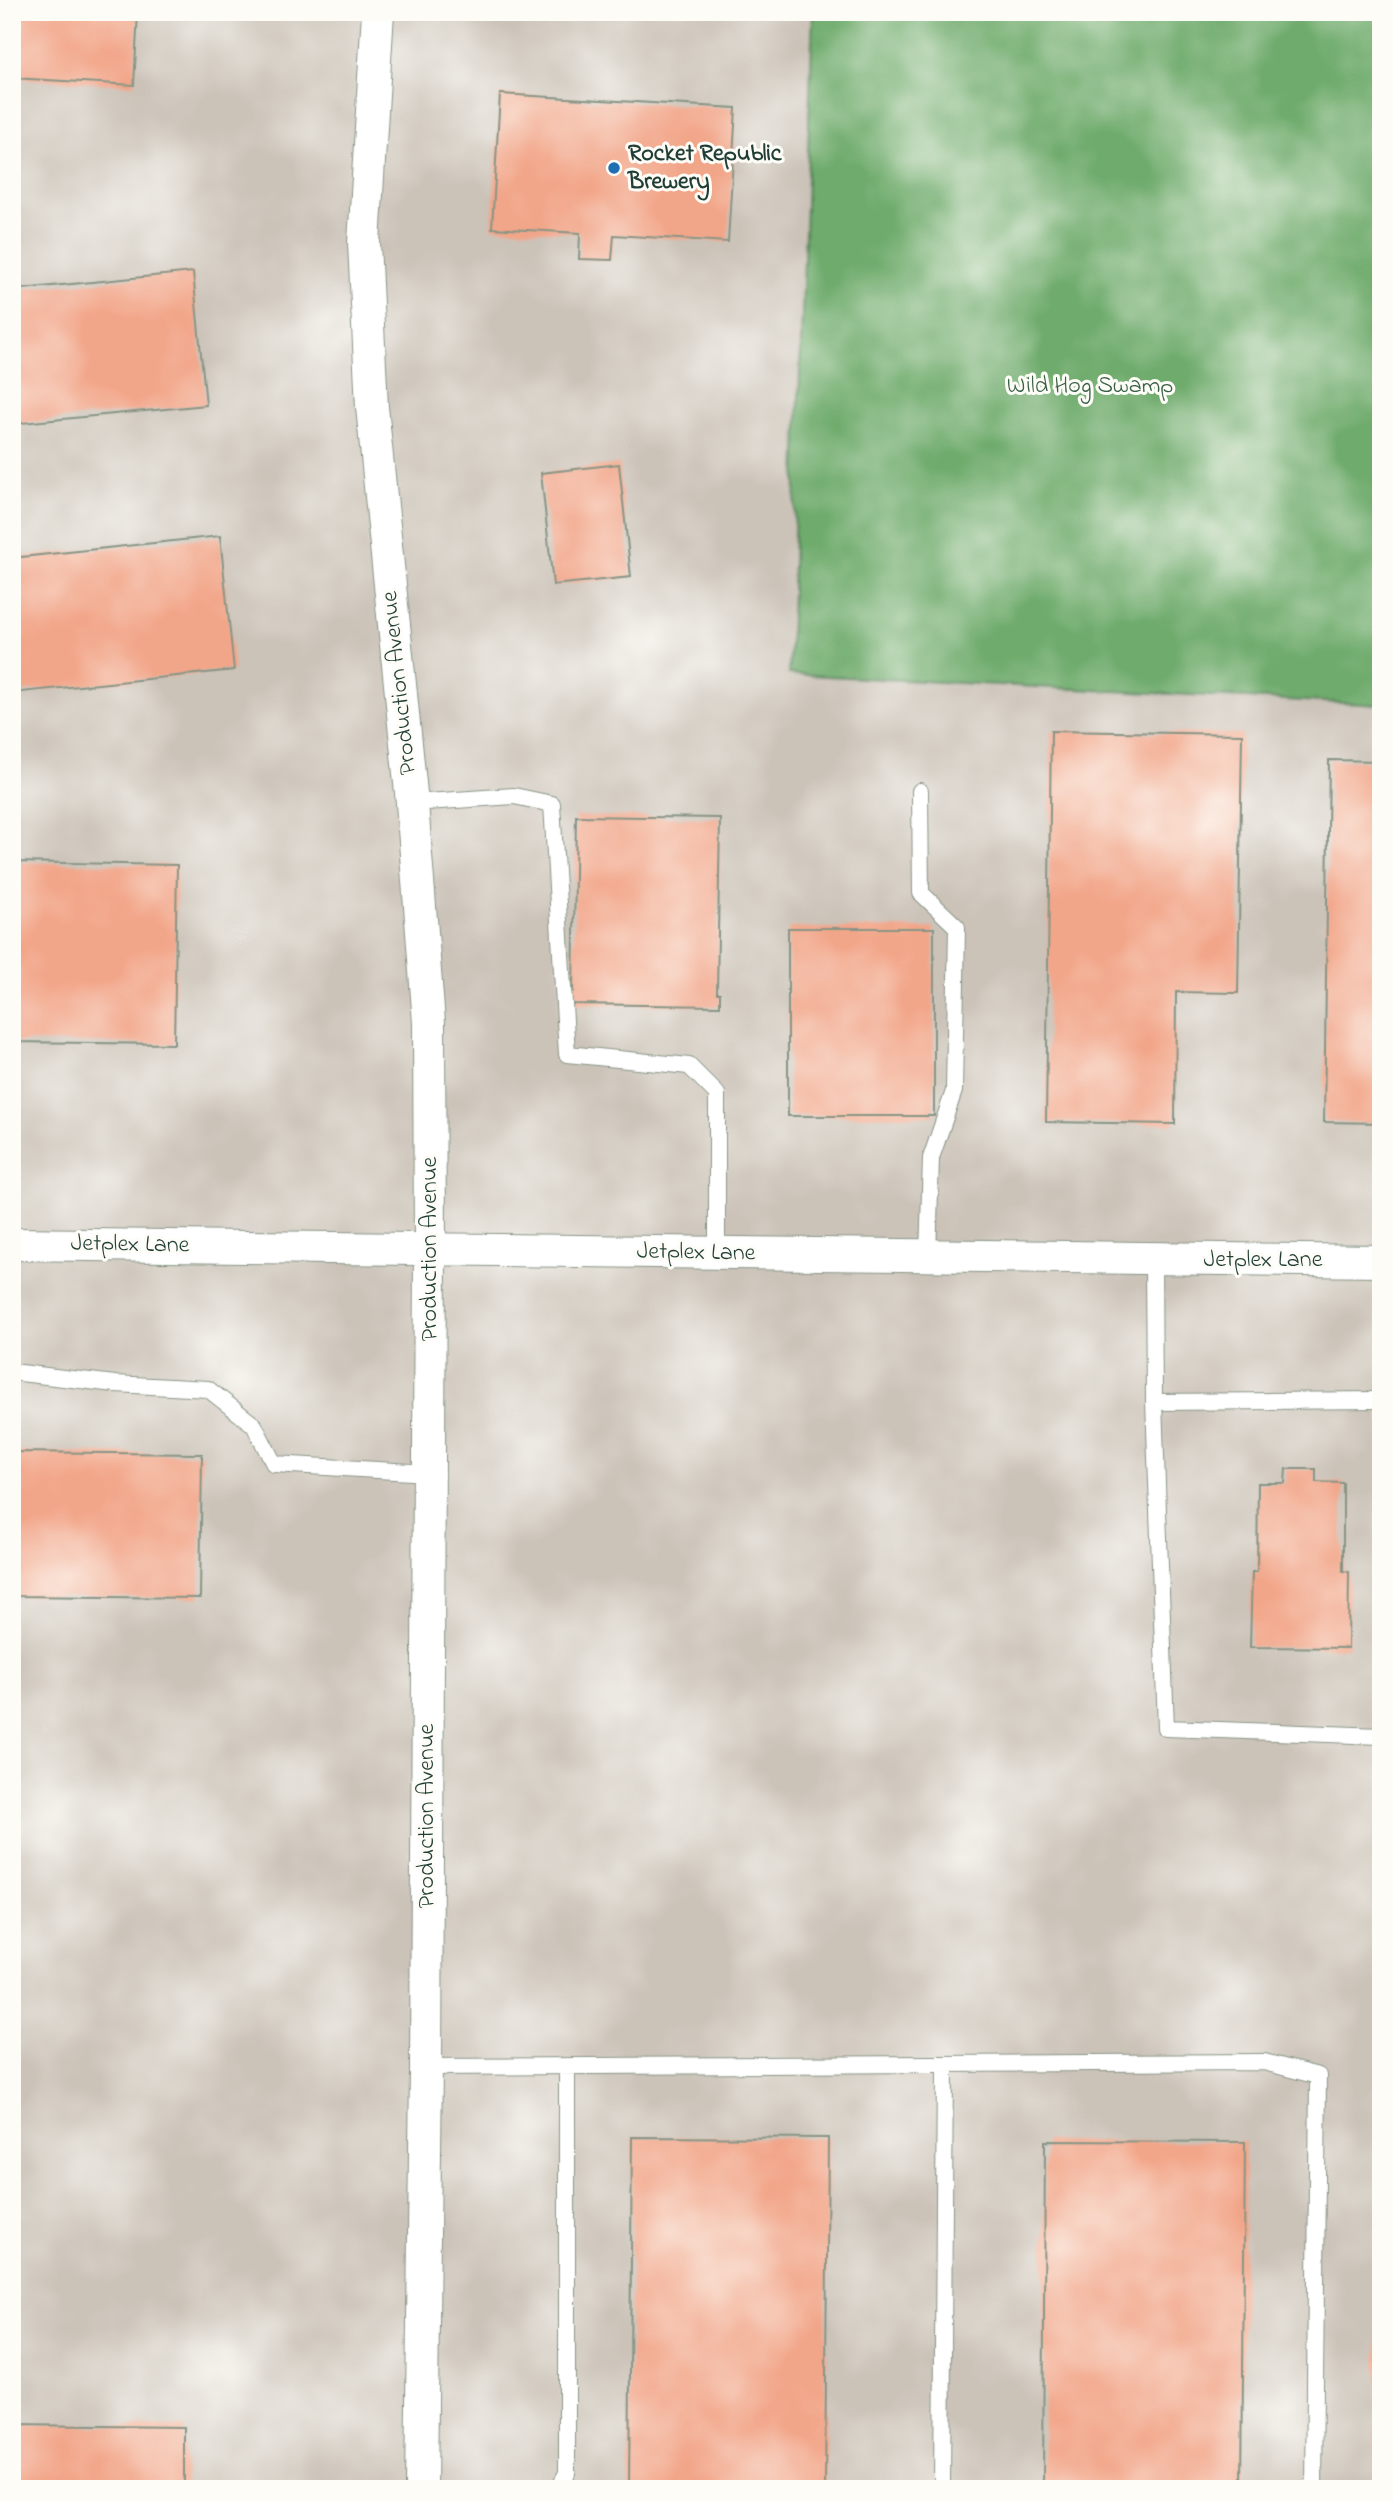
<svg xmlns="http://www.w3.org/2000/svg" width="1393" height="2501" viewBox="0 0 1393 2501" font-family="'Indie Flower',sans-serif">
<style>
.industrial{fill:#cbc2b8}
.forest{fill:#6eab6c;stroke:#467450;stroke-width:2}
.building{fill:#f2a689}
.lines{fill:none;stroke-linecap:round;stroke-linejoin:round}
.service-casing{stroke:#889586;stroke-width:18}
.minor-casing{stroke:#889586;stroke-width:34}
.service{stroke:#fff;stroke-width:16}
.minor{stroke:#fff;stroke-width:32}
.poi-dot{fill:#1f6fb2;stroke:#fdfcf7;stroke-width:2.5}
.labels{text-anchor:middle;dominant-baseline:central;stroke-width:6;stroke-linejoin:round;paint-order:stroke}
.poi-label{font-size:24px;font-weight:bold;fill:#1f3d34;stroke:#fdfcf7;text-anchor:start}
.park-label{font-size:24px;fill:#395f46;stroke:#fdfcf7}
.street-label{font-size:24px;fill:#1f3d34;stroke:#fdfcf7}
</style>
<rect width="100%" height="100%" fill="#fdfcf7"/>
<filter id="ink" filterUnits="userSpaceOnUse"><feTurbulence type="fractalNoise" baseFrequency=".0143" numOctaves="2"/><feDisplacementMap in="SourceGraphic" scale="14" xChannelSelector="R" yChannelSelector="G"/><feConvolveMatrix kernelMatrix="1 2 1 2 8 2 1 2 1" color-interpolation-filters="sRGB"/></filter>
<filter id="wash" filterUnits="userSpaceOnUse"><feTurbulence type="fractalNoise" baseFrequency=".00686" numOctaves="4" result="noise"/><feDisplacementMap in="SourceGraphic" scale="28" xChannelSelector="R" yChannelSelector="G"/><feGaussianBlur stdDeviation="1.57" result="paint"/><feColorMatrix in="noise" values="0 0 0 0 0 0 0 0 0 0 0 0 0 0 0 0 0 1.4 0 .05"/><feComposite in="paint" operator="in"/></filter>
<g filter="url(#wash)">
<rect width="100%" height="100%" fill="#f1edd8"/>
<path class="industrial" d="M12,12H813L789,674L1381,705V2489H12Z"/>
<path class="forest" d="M813,12H1381V705L789,674Z"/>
<g id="blocks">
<path class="building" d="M12,12H138L134,85L12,78Z
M500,94L736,108L728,242L614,235L612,260L579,259L580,233L492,228Z
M193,272L206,405L12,424V290Z
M619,464L631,577L553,585L541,473Z
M220,536L234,670L12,693V558Z
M1051,731L1242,734L1238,993L1176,992L1175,1124L1046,1122Z
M1329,760L1381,761V1123L1324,1122Z
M576,816L720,818L717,993H720V1006L570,1004V990L573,991Z
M12,862L177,865L174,1044L12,1042Z
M788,928H934V1116H788Z
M12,1452L202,1454L200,1598L12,1596Z
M1286,1469H1316V1482L1343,1483V1571L1349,1572L1348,1648L1250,1647L1252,1572H1257L1258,1483H1285Z
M632,2137L828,2138L825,2489H629Z
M1045,2141L1245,2142L1242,2489H1043Z
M1378,2263H1381V2489H1375Z
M12,2425L184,2427V2489H12Z"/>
</g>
</g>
<g filter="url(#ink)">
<use href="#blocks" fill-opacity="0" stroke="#889586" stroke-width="2"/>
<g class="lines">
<defs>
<path id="service" d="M920,791L921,893L957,927L954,1091L931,1158L928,1257
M412,803L514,796L552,804L567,1054L689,1066L717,1094V1253
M1153,1260L1154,1402L1166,1728L1381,1736
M12,1372L115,1384L208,1389L254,1425L274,1464L429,1473
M1154,1402L1381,1400
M426,2067L1264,2062L1318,2076L1314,2489
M558,2489L567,2473V2066
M942,2489L945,2064"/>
<path id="minor" d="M378,12L364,243L372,407L412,803L429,1023L430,1249L426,2067L421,2489
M12,1244L1381,1261"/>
</defs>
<use href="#service" class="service-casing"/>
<use href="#minor" class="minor-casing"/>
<use href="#service" class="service"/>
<use href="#minor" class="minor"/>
</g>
</g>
<circle class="poi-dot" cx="614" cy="168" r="7"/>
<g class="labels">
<g class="poi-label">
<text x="628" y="154">Rocket Republic<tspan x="628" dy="28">Brewery</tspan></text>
</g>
<g class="park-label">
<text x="1090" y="386">Wild Hog Swamp</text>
</g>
<g class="street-label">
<text transform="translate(400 683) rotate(-96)">Production Avenue</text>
<text transform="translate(130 1245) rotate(1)">Jetplex Lane</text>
<text transform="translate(430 1249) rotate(-90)">Production Avenue</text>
<text transform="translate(696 1253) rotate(1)">Jetplex Lane</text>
<text x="1263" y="1260">Jetplex Lane</text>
<text transform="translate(427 1816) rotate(-90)">Production Avenue</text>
</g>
</g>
<rect width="1393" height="2501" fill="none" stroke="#fdfcf7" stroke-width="42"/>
</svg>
